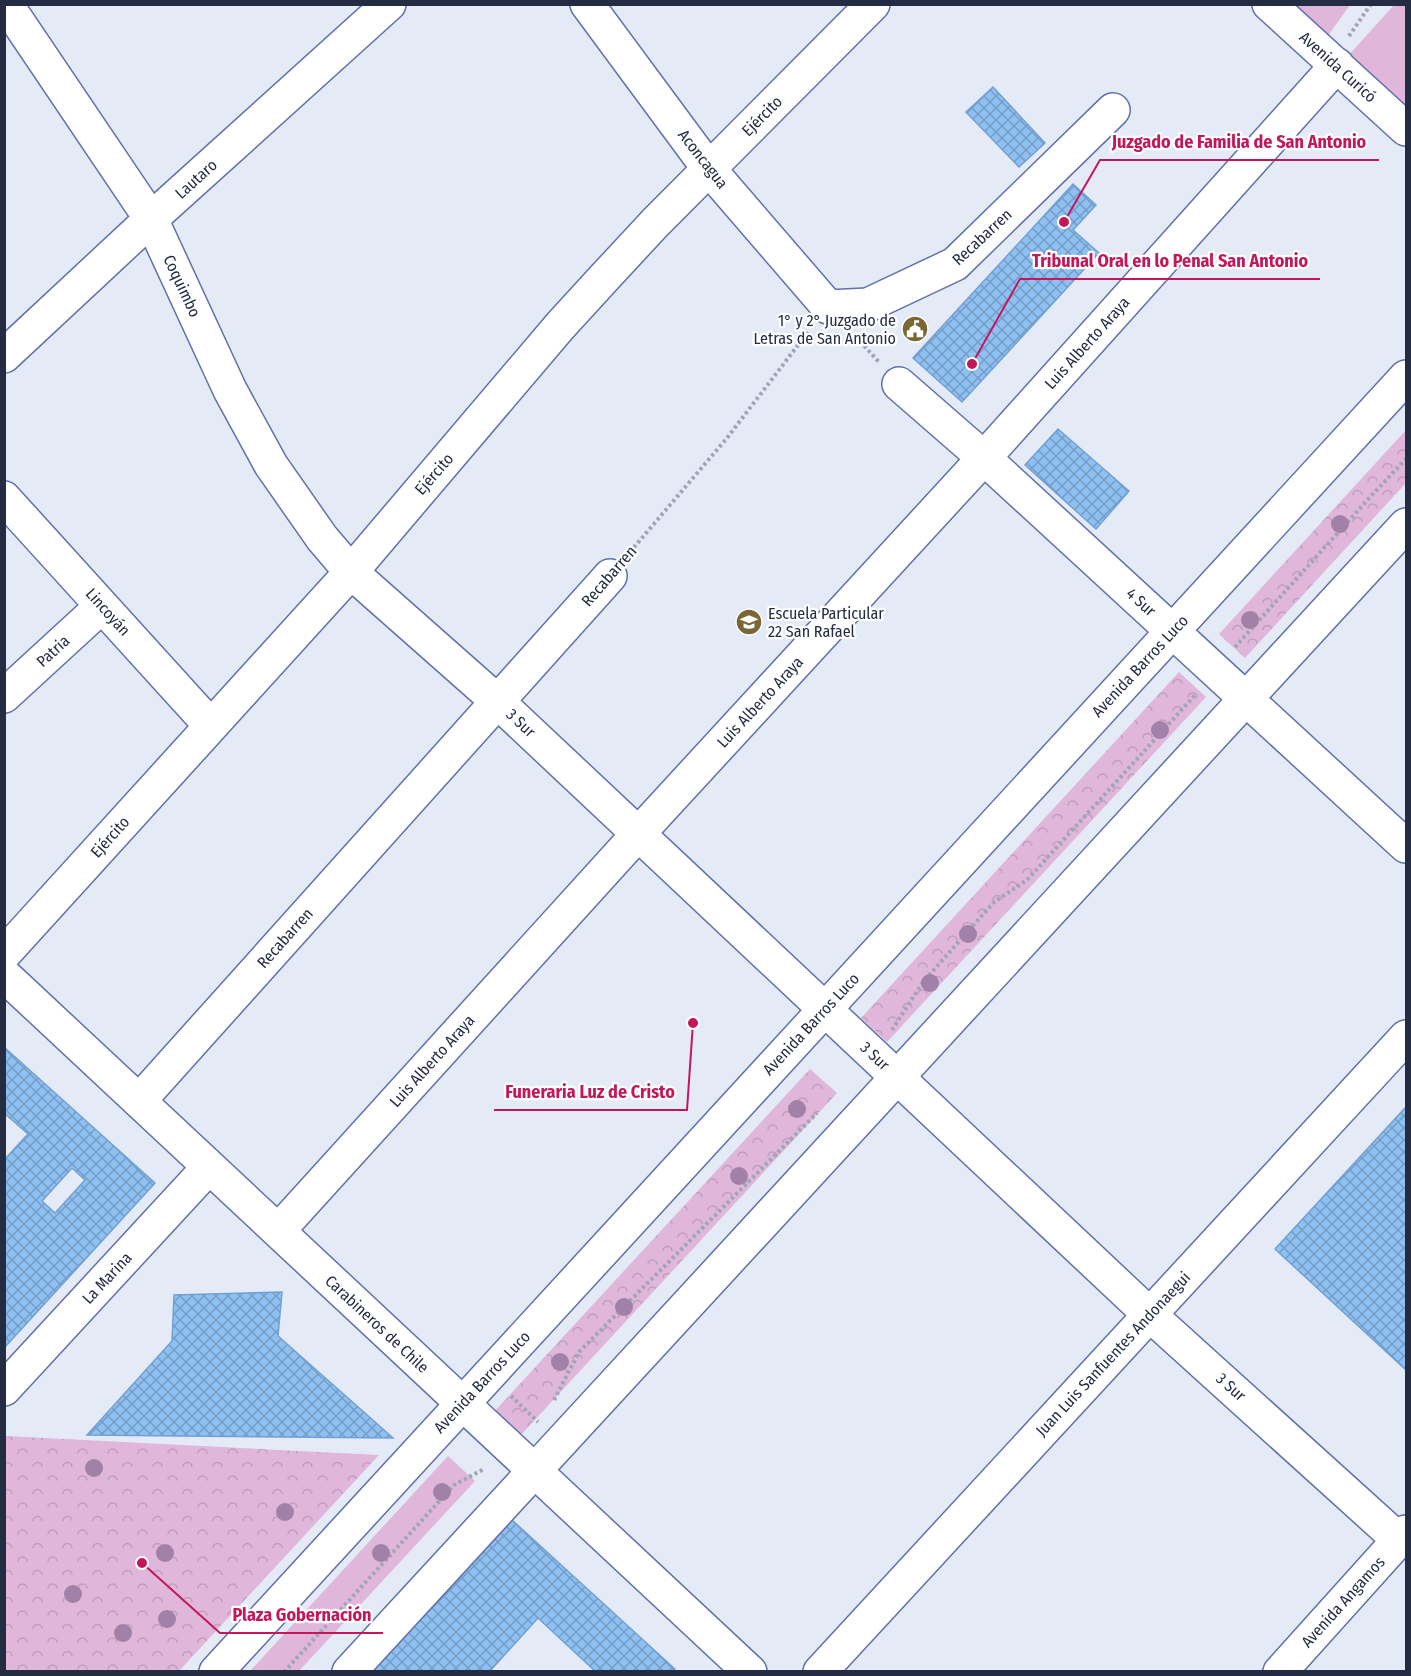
<svg xmlns="http://www.w3.org/2000/svg" width="1411" height="1676" viewBox="0 0 1411 1676" font-family="'Fira Sans Condensed',sans-serif">
<style>
.grass{fill:#e0b6db}
.forest{fill:url(#forest-crowns)}
.building{fill:url(#building-cross-hatch);stroke:#71a1d2;stroke-width:1.5;fill-rule:evenodd}
.lines{fill:none;stroke-linecap:round;stroke-linejoin:round}
.minor-casing{stroke:#6071a9;stroke-width:36}
.major-casing{stroke:#6071a9;stroke-width:36}
.path{stroke:#9fa5b6;stroke-width:4;stroke-dasharray:3 3;stroke-linecap:butt}
.minor{stroke:#fff;stroke-width:33}
.major{stroke:#fff;stroke-width:33}
.tree{fill:#a181a7}
.labels{text-anchor:middle;dominant-baseline:central;stroke-width:4.5;stroke-linejoin:round;paint-order:stroke}
.street-label{font-size:16px;fill:#242c43;stroke:#fff}
.poi-label{font-size:16px;fill:#242c43;stroke:#fff;text-anchor:end}
.leader{fill:none;stroke:#c2185b;stroke-width:2}
.callout-dot{fill:#c2185b;stroke:#fff;stroke-width:2}
.callout-label{font-size:18px;text-anchor:middle;font-weight:bold;fill:#c2185b;stroke:#fff;stroke-width:4.5;stroke-linejoin:round;paint-order:stroke}
</style>
<defs>
<pattern id="forest-crowns" width="20" height="18" patternUnits="userSpaceOnUse" patternTransform="scale(1.5)"><rect width="20" height="18" fill="#e0b6db"/><path d="M2 6a3 3 0 1 1 6 0M12 15a3 3 0 1 1 6 0" fill="none" stroke="#c09dbd"/></pattern>
<pattern id="building-cross-hatch" width="8" height="8" patternUnits="userSpaceOnUse" patternTransform="scale(1.5)"><rect width="8" height="8" fill="#8ec0f2"/><path d="M0 0l8 8M0 8l8-8" fill="none" stroke="#749cc6"/></pattern>
</defs>
<rect width="100%" height="100%" fill="#e5eaf7"/>
<path class="grass" d="M1290,5H1350L1327,37Z
M1394,5H1406V105L1347,57Z
M448,1456L475,1481L299,1671H250Z"/>
<path class="forest" d="M1406,430V483L1245,658L1219,634Z
M1179,672L1206,697L887,1042L861,1018Z
M810,1069L837,1093L518,1438L492,1414Z
M5,1436L379,1455L179,1671L5,1672Z"/>
<path class="building" d="M993,87L1045,143L1019,167L966,112Z
M1073,184L1096,205L1073,230L1099,253L962,402L913,358Z
M1058,429L1129,491L1096,529L1025,465Z
M4,1047L155,1183L4,1348V1160L28,1134L4,1113ZM72,1168L85,1180L55,1213L42,1201Z
M1406,1107V1370L1275,1249Z
M282,1292L278,1336L393,1438L87,1435L172,1341L174,1295Z
M512,1520L675,1669L673,1672H596L538,1618L489,1672H372Z"/>
<g class="lines">
<defs>
<path id="minor" d="M6,4L151,219L230,390L271,465L322,538L351,572L497,701L1149,1314L1399,1540
M587,4L709,169L828,307L868,305L955,264L1113,110
M4,356L151,219L389,4
M899,384L984,458L1406,846
M4,498L211,726
M4,696L102,606
M4,954L351,572L560,326L603,279L655,223L873,4
M4,975L750,1672
M139,1101L610,576
M278,1231L639,833L984,458L1337,65
M4,1389L209,1167
M820,1672L1406,1037
M1280,1672L1406,1532"/>
<path id="major" d="M1269,4L1406,129
M216,1672L1406,377
M349,1672L1406,525"/>
</defs>
<use href="#minor" class="minor-casing"/>
<use href="#major" class="major-casing"/>
<path class="path" d="M1349,36L1371,4
M856,337L879,362
M630,552L727,438L808,332
M1235,647L1371,496L1406,459
M892,1030L923,982L994,902L1027,880L1196,694
M511,1396L538,1422
M554,1400L579,1352L817,1113
M284,1672L454,1485L484,1469"/>
<use href="#minor" class="minor"/>
<use href="#major" class="major"/>
</g>
<g class="tree">
<circle cx="1340" cy="524" r="9"/>
<circle cx="1250" cy="620" r="9"/>
<circle cx="1160" cy="730" r="9"/>
<circle cx="968" cy="934" r="9"/>
<circle cx="930" cy="983" r="9"/>
<circle cx="797" cy="1109" r="9"/>
<circle cx="739" cy="1176" r="9"/>
<circle cx="624" cy="1307" r="9"/>
<circle cx="560" cy="1362" r="9"/>
<circle cx="94" cy="1468" r="9"/>
<circle cx="442" cy="1492" r="9"/>
<circle cx="285" cy="1512" r="9"/>
<circle cx="165" cy="1553" r="9"/>
<circle cx="381" cy="1553" r="9"/>
<circle cx="73" cy="1594" r="9"/>
<circle cx="167" cy="1619" r="9"/>
<circle cx="123" cy="1633" r="9"/>
</g>
<defs>
<symbol id="civic-disc" viewBox="-11 -11 22 22"><circle r="9.5" fill="#7a6736" stroke="#fff"/><path d="M-.6-6.5H3V-4.5H.6V-3L4-1V1h2V6H-6V1h2V-1L-.6-3ZM-1.2 2.5V6h2.4V2.5Z" fill="#fff"/></symbol>
<symbol id="school-disc" viewBox="-11 -11 22 22"><circle r="9.5" fill="#7a6736" stroke="#fff"/><path d="M0-5L7-2L0 1L-7-2ZM-4 1L0 2.5L4 1V4Q0 6-4 4Z" fill="#fff"/></symbol>
</defs>
<g fill-rule="evenodd">
<use href="#civic-disc" x="900" y="314" width="30" height="30"/>
<use href="#school-disc" x="734" y="607" width="30" height="30"/>
</g>
<g class="labels">
<g class="street-label">
<text transform="translate(1338 67) rotate(42)">Avenida Curicó</text>
<text transform="translate(762 116) rotate(-45)">Ejército</text>
<text transform="translate(703 159) rotate(52)">Aconcagua</text>
<text transform="translate(196 179) rotate(-42)">Lautaro</text>
<text transform="translate(982 237) rotate(-43)">Recabarren</text>
<text transform="translate(182 286) rotate(65)">Coquimbo</text>
<text transform="translate(1087 343) rotate(-48)">Luis Alberto Araya</text>
<text transform="translate(434 474) rotate(-49)">Ejército</text>
<text transform="translate(609 576) rotate(-49)">Recabarren</text>
<text transform="translate(1141 602) rotate(42)">4 Sur</text>
<text transform="translate(108 612) rotate(48)">Lincoyán</text>
<text transform="translate(53 651) rotate(-43)">Patria</text>
<text transform="translate(1140 666) rotate(-47)">Avenida Barros Luco</text>
<text transform="translate(760 702) rotate(-47)">Luis Alberto Araya</text>
<text transform="translate(521 723) rotate(43)">3 Sur</text>
<text transform="translate(110 837) rotate(-48)">Ejército</text>
<text transform="translate(285 938) rotate(-48)">Recabarren</text>
<text transform="translate(811 1024) rotate(-47)">Avenida Barros Luco</text>
<text transform="translate(875 1056) rotate(43)">3 Sur</text>
<text transform="translate(432 1061) rotate(-48)">Luis Alberto Araya</text>
<text transform="translate(107 1278) rotate(-47)">La Marina</text>
<text transform="translate(377 1324) rotate(43)">Carabineros de Chile</text>
<text transform="translate(1113 1354) rotate(-47)">Juan Luis Sanfuentes Andonaegui</text>
<text transform="translate(482 1382) rotate(-47)">Avenida Barros Luco</text>
<text transform="translate(1231 1387) rotate(42)">3 Sur</text>
<text transform="translate(1343 1602) rotate(-48)">Avenida Angamos</text>
</g>
<g class="poi-label">
<text x="896" y="320">1° y 2° Juzgado de<tspan x="896" dy="18">Letras de San Antonio</tspan></text>
<text x="768" y="613" text-anchor="start">Escuela Particular<tspan x="768" dy="18">22 San Rafael</tspan></text>
</g>
</g>
<path class="leader" d="M1064 222L1100 160H1379M972 364L1020 279H1320M693 1023L687 1110H494M142 1563L220 1633H383"/>
<g class="callout-dot">
<circle cx="1064" cy="222" r="6"/>
<circle cx="972" cy="364" r="6"/>
<circle cx="693" cy="1023" r="6"/>
<circle cx="142" cy="1563" r="6"/>
</g>
<g class="callout-label">
<text x="1239" y="148">Juzgado de Familia de San Antonio</text>
<text x="1170" y="267">Tribunal Oral en lo Penal San Antonio</text>
<text x="590" y="1098">Funeraria Luz de Cristo</text>
<text x="302" y="1621">Plaza Gobernación</text>
</g>
<rect width="1411" height="1676" fill="none" stroke="#242c43" stroke-width="12"/>
</svg>
